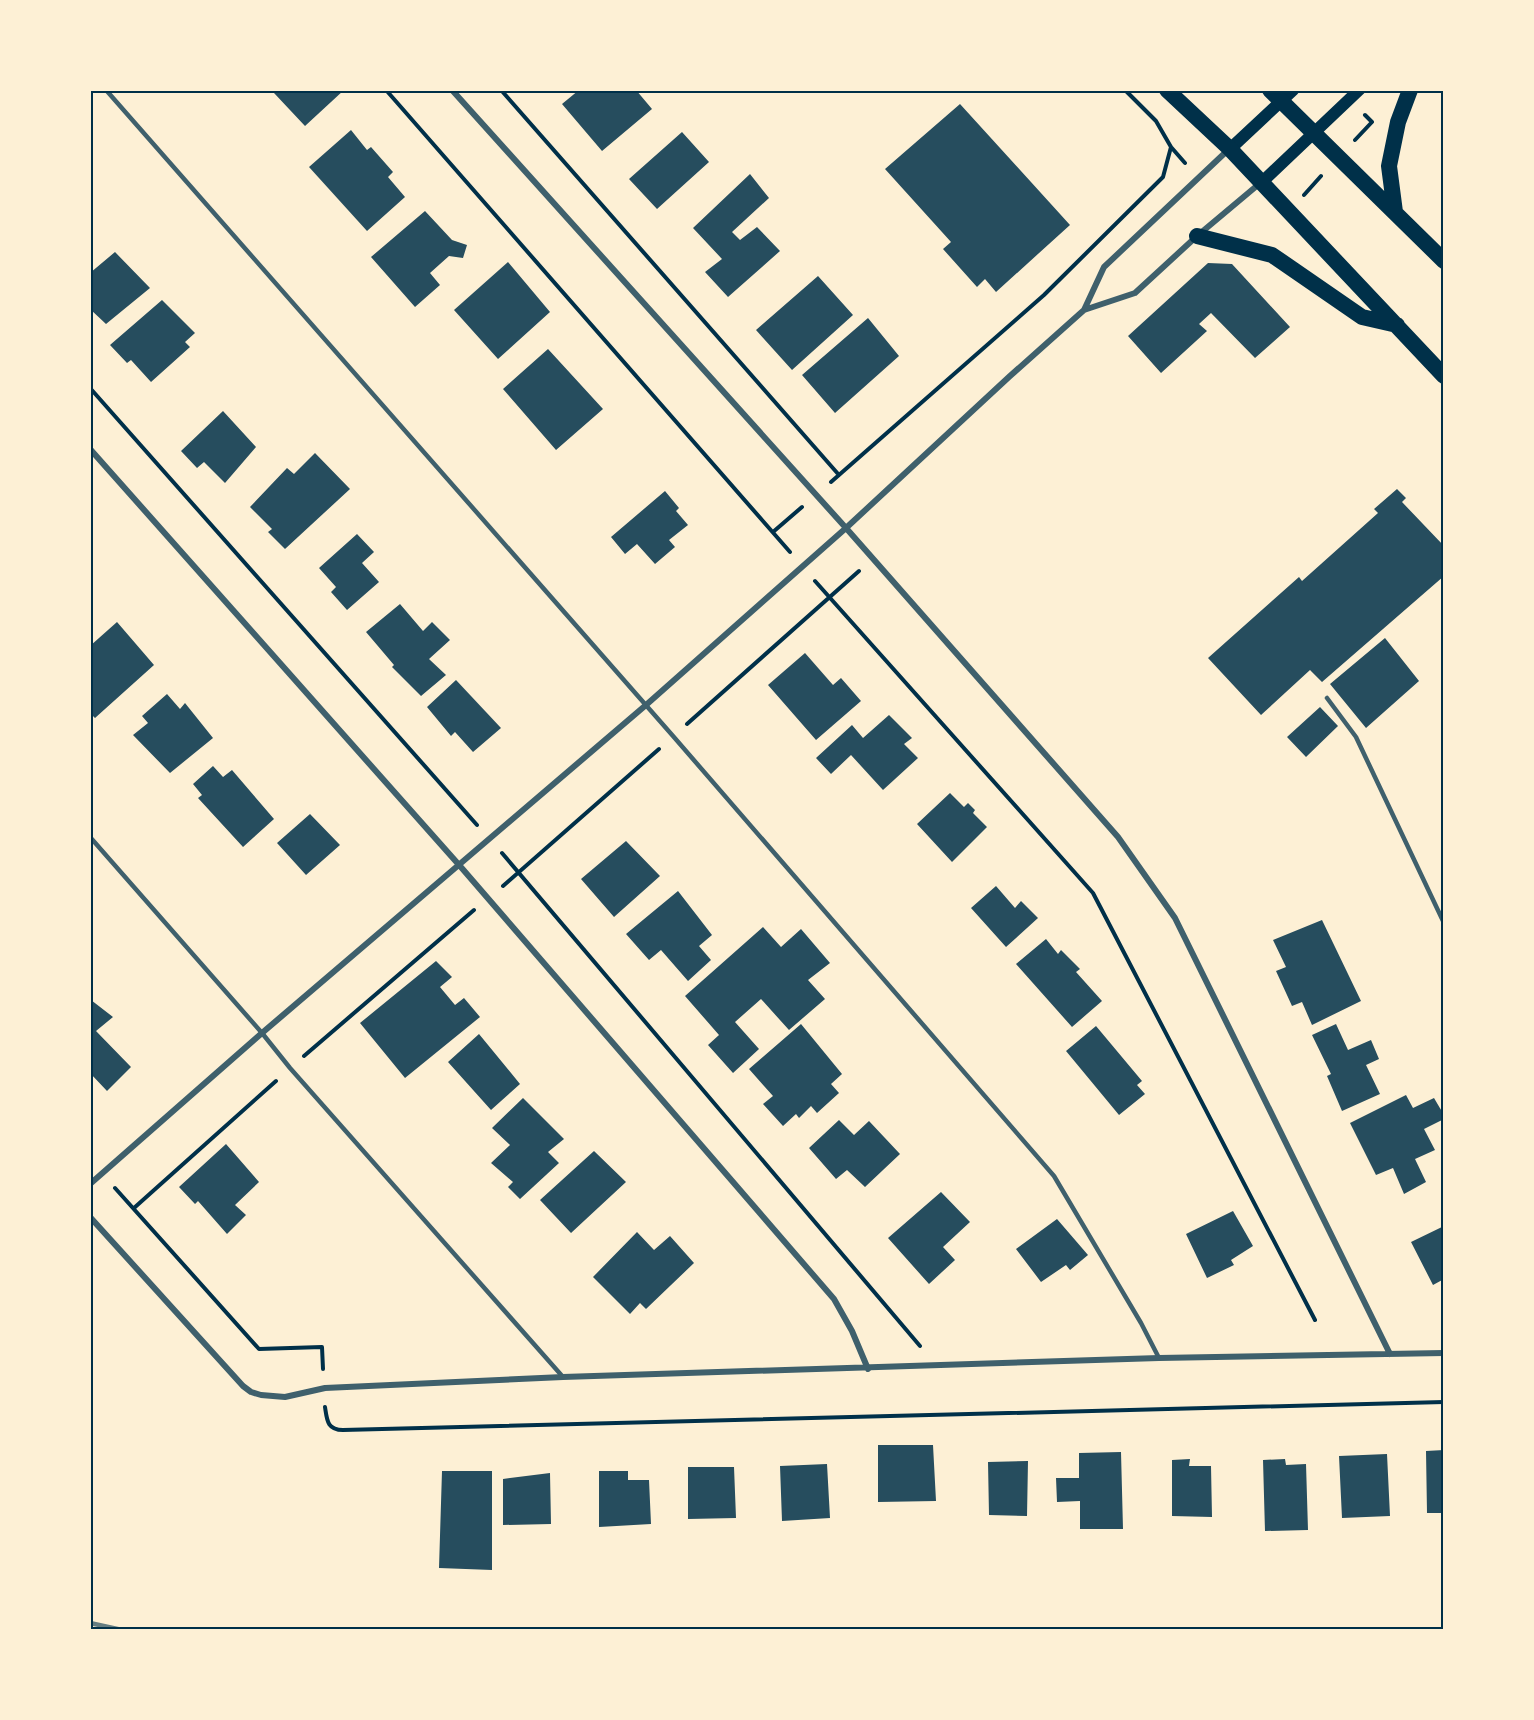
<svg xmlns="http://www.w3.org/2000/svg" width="1534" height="1720" viewBox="0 0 1534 1720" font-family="Jost,sans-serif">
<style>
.building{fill:#264d5e}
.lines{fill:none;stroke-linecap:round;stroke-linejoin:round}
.path{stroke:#003049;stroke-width:4}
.service{stroke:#3f606c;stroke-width:4.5}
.minor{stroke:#3f606c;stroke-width:6}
.secondary{stroke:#003049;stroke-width:12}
.trunk{stroke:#003049;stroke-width:16}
.rail{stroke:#657d81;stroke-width:4.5}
.neatline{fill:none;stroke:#003049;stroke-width:2}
</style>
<rect width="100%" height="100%" fill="#fdf0d5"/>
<path class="building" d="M277,90H344L305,126L274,93Z
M579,90H636L652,109L602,151L562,104Z
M960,104L1070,225L996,292L985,279L977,287L943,249L951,242L885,169Z
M351,130L367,150L371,147L393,172L388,177L405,197L367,231L309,167Z
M682,132L709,162L657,209L629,179Z
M750,174L769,198L732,232L740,240L757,227L780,251L728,297L705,272L722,259L693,228Z
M425,211L452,240L467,245L463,258L449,256L430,273L440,285L415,307L371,257Z
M115,252L150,288L106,324L90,309V273Z
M508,262L550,312L498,359L454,310Z
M1208,263L1232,264L1290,327L1255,358L1211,313L1199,324L1207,331L1161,373L1128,336Z
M818,276L853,315L792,370L756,330Z
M162,300L195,333L185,342L190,347L151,382L131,360L127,363L110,345Z
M868,318L899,356L835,413L802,375Z
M548,349L603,409L556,450L503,389Z
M223,411L256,447L225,483L204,462L197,468L181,451Z
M315,453L350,489L285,549L268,532L272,529L250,507L287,468L294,474Z
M1397,489L1406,498L1402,502L1444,546V576L1322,682L1310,670L1261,715L1208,658L1299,577L1302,581L1378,513L1374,509Z
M665,491L679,508L676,511L688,525L669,540L675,547L655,564L637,544L625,554L611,537Z
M357,534L374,552L362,563L379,582L347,610L331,592L336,587L319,568Z
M400,604L423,631L432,622L450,640L429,659L446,675L421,696L392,667L394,665L366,632Z
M117,622L154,665L95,718L90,713V646Z
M1385,638L1419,681L1366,728L1330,684Z
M805,653L833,685L841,678L861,701L816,740L768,685Z
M456,680L501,728L473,752L455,732L451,736L427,707Z
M167,694L180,709L185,703L213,738L170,773L133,735L148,723L142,716Z
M1320,707L1338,726L1306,757L1287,737Z
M889,715L912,738L904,744L918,758L883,790L851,755L831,774L816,758L852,725L863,738Z
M213,766L223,777L232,770L274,819L243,847L198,798L202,795L193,784Z
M950,793L964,807L968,803L975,810L973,813L987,827L952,862L917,824Z
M310,814L340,845L306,875L277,843Z
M626,841L660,876L614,917L581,879Z
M996,886L1015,908L1021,901L1038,918L1006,947L971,908Z
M678,891L712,935L699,946L711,960L688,981L661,950L649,960L626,934Z
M1322,920L1361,1001L1312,1025L1302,1002L1292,1006L1276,971L1286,967L1273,940Z
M763,927L781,947L801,929L830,963L808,980L825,999L789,1030L761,999L735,1022L759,1049L733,1073L708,1045L719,1035L685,996Z
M1046,939L1058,954L1061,950L1080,969L1076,972L1102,1001L1072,1027L1016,964Z
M436,961L452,977L440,987L455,1005L464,998L480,1017L405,1078L360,1023Z
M91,1000L113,1017L96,1031L131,1067L107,1091L90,1073Z
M801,1024L842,1074L831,1084L839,1093L817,1113L811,1106L799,1118L796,1114L783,1126L763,1104L773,1096L749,1069Z
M1336,1024L1348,1050L1371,1040L1379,1059L1366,1065L1380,1094L1342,1111L1327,1076L1331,1074L1312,1035Z
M1096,1026L1142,1081L1137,1085L1145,1094L1119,1115L1066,1051Z
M479,1034L520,1084L491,1110L448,1062Z
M1406,1095L1413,1108L1434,1098L1444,1115V1119L1424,1129L1435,1150L1415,1159L1426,1182L1404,1194L1393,1168L1376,1175L1350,1123Z
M523,1098L564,1139L548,1152L559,1163L520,1199L508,1187L513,1182L491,1163L510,1145L492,1128Z
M839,1120L854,1135L869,1121L900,1154L865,1187L847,1170L836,1179L809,1148Z
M226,1144L259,1182L235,1205L246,1215L227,1234L198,1201L195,1204L179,1187Z
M594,1151L626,1182L571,1233L540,1200Z
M941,1192L970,1222L943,1247L955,1260L929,1284L888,1238Z
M1233,1211L1253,1246L1231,1260L1234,1265L1207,1278L1186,1234Z
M1057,1219L1088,1255L1070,1270L1066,1265L1041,1282L1016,1249Z
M1444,1226V1279L1433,1285L1411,1242Z
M637,1232L654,1250L670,1236L694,1263L646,1309L640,1303L630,1314L593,1277Z
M878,1445H933L936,1501L878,1502Z
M1444,1450V1513H1427L1426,1451Z
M1121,1452L1123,1529H1080V1501L1057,1502L1056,1478H1079V1453Z
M1387,1454L1390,1516L1342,1518L1339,1456Z
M1190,1459L1189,1466H1211L1212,1517L1172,1516V1460Z
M1285,1459L1286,1465L1306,1464L1308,1530L1265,1531L1263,1460Z
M1028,1461L1027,1516L989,1515L988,1462Z
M827,1464L830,1518L782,1521L780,1466Z
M688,1467H734L736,1518L688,1519Z
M442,1471H492V1570L439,1568Z
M599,1471H628V1480H649L651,1524L599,1527Z
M550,1473L551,1524L503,1525V1479Z"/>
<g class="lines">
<path class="path" d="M386,90L790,552
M501,90L839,475
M1125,90L1156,121L1171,147L1185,163
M1355,140L1372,122L1365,115
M1304,195L1321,176
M90,388L477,825
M831,482L1044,295L1163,177L1171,147
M773,532L802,507
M815,581L1093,893L1315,1320
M687,724L859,571
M502,853L920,1346
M503,886L659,749
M304,1056L474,910
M115,1188L259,1349L322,1347L323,1369
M134,1208L276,1081
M325,1407C327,1420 327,1430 343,1430L1444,1402"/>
<path class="service" d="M106,90L673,736L1054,1176L1141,1323L1159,1358
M1327,698L1356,737L1444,923
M90,837L262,1033L290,1068L563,1377"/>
<path class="minor" d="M452,90L846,528L1118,837L1175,918L1390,1354
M1084,310L1104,267L1228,150
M90,449L460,866L834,1299L852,1331L868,1369
M90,1184L262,1033L646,705L846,528L1010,376L1084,310L1135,293L1197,236L1259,184
M90,1217L243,1386L251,1392L261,1395L285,1397L325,1388L563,1377L1159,1358L1444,1353"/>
<path class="secondary" d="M1230,149L1293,90
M1262,182L1359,90"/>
<path class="trunk" d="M1167,90L1230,149L1444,376
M1270,90L1444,261
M1395,212L1389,166L1398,122L1410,90
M1197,236L1272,255L1362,317L1397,325"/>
<path class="rail" d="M90,1623L122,1630"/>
</g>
<rect width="1534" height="1720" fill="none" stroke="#fdf0d5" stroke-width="183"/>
<rect x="92" y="92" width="1350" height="1536" class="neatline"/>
</svg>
